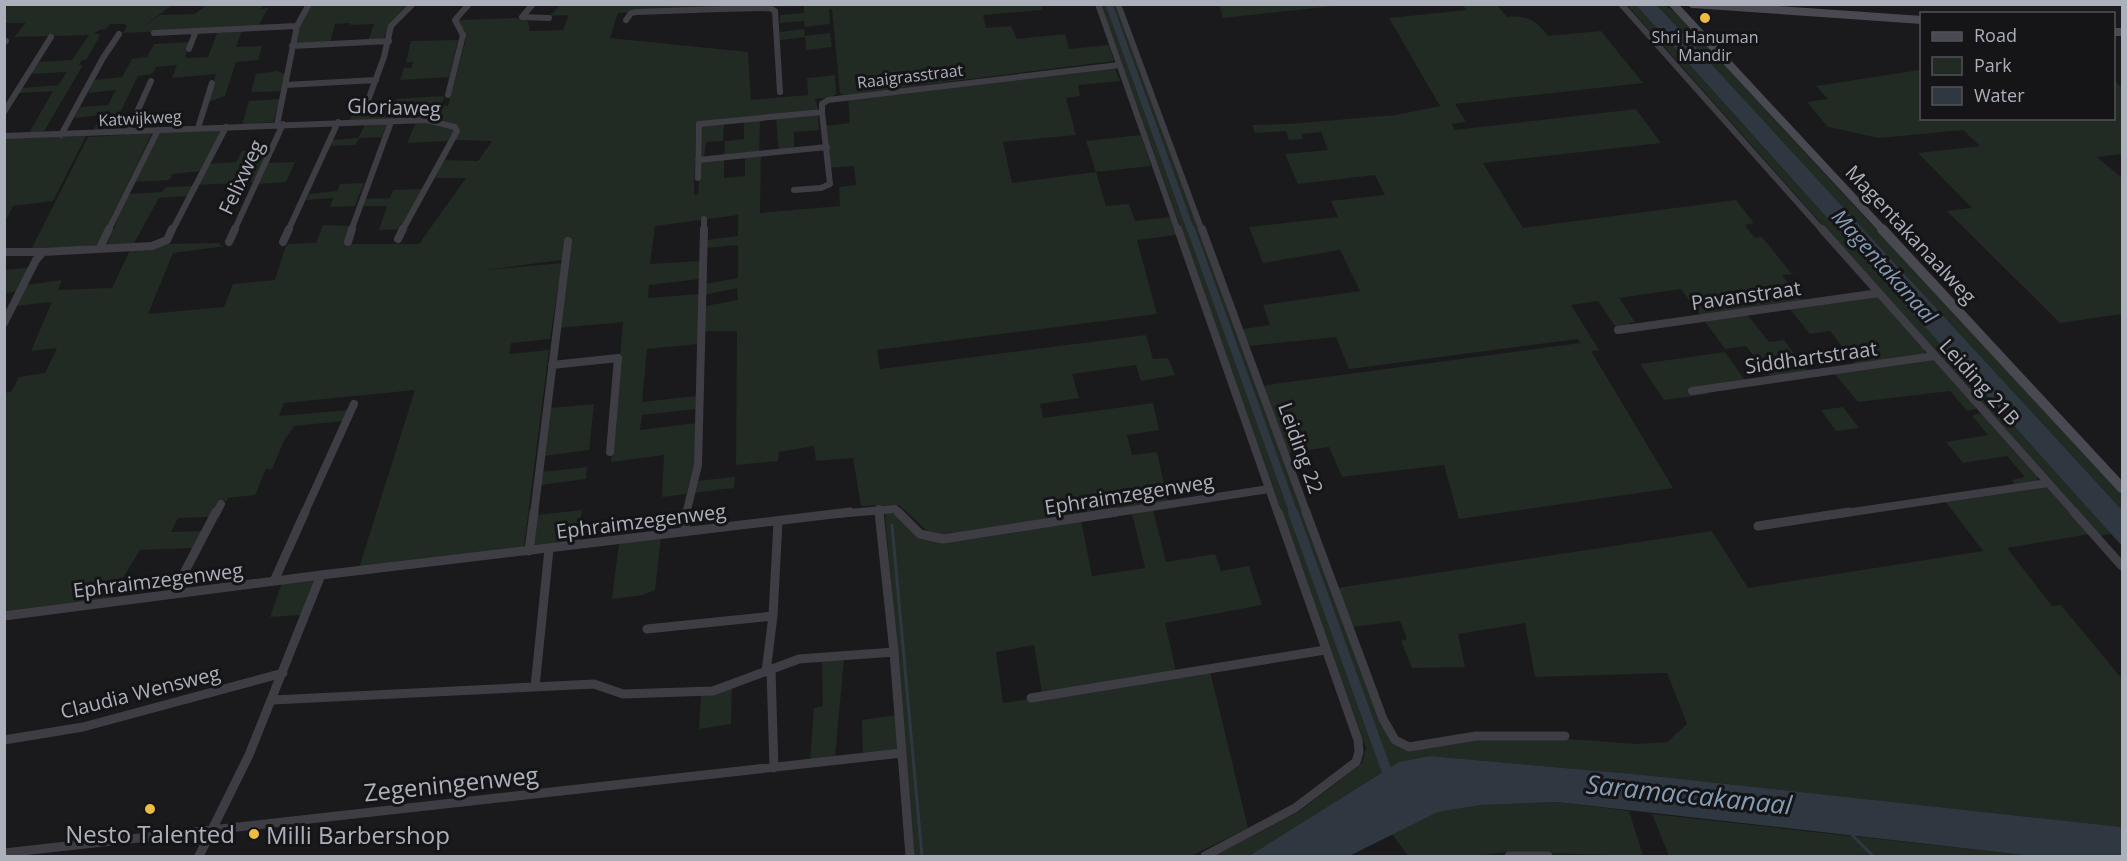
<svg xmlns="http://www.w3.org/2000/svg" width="2127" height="861" viewBox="0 0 2127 861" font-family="'Open Sans',sans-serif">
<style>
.green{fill:#212a23}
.water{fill:#2f3840}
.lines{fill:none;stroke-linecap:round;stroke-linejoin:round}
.stream{stroke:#2f3840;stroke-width:3}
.canal-far2{stroke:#2f3840;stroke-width:7}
.canal-far1{stroke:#2f3840;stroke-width:8}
.canal{stroke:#2f3840;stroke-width:10}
.street-far2{stroke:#3d3d43;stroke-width:6}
.street-far1{stroke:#3d3d43;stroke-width:8}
.street{stroke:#3d3d43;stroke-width:9}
.secondary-far1{stroke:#494a51;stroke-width:8}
.secondary{stroke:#494a51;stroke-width:10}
.poi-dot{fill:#eebc3f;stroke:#151417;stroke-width:2}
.labels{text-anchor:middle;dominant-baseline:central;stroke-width:6;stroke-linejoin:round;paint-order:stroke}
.far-poi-label{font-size:16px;fill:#acb0bb;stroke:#151417}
.far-street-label{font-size:16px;fill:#acb0bb;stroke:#151417}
.street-label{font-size:20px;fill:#acb0bb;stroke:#151417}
.water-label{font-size:21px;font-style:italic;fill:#859cb5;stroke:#151417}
.near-street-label{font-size:24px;fill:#acb0bb;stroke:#151417}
.near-poi-label{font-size:24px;fill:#acb0bb;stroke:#151417}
.near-water-label{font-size:26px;font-style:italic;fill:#859cb5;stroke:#151417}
</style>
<rect width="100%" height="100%" fill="#1a1a1c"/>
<path class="green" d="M726,4L1041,5L1042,10L983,15L986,28L1011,26L1017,39L1065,34L1069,49L1109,45L1114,61L844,95L840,93L832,9L829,10L830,24L805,27L804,21L780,23V15L804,13V6L727,8Z
M1219,4H1343V5L1223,18Z
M1463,4L1497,5L1507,17C1526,15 1536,20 1548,36L1601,31L1643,83L1455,104L1466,122L1451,124L1455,130L1636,109L1661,143L1483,163L1523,228L1736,200L1754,223L1745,225L1755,238L1762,237L1792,274L1782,275L1804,303L1701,316L1681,289L1619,298L1635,322L1629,323L1631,327L1617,329L1598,301L1571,305L1599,350L1591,351L1673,488L1459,519L1444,465L1342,477L1329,447L1288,453L1264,387L1267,385L1580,343L1578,339L1349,369L1336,337L1249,346L1243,329L1270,325L1263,305L1360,291L1340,250L1263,263L1249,227L1338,217L1331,201L1385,195L1375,175L1298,184L1285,154L1328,150L1321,132L1302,134V139L1289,140L1286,131L1255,133L1252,125L1288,124L1396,115L1440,106L1389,18L1466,10Z
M5,5H172L139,30L160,15L194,14L207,5H263L261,9L268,8L258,27L123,33L127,26L124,24H110L106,29L99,30L94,34H100L98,38H99L86,60H82L79,65H83L43,133H29L53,91L18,93L22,88L58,85L67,72L30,74L37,62L72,60L89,35L14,37L26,23H5Z
M311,5H412L391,24L383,39L368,41L374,24L351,25L349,23L335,24L330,43L296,44L299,28Z
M561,5H723L720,7L618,13L610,38L748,52L751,100L808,95L807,78L835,75L836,94L832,97L815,99L818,109L696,123L694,195H698L700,161L724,159V178L745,176V157L761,155L760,213L840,206L839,187L856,185L854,166L827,168L824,126L850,123L848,98L1115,68L1120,81L1078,85L1080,96L1066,98L1076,135L1003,142L1012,183L1096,172L1086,141L1141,135L1151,166L1096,172L1106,206L1129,204L1135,221L1171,217L1177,235L1137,240L1157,314L877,350L880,369L1146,335L1153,359L1168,358L1175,375L1141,381L1136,365L1072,374L1079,398L1040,404L1043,418L1153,403L1159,430L1127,435L1132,455L1157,452L1168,502L938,535L926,530L899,505L861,506L853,458L816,461L814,446L779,452L778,461L736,465L737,331H704L705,306L738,300L737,288L704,295L705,284L738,278V245L706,248V240L738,236V215L655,226L650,264L700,261L699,279L649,285L648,298L699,294L698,344L647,349L642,402L696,396V409L642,415L640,430L696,423L694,466L686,494L662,497L664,455L611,462L623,322L559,328L564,240L562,260L485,270L562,263L550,339L511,343L509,354L549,350L524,547L359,568L415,390L284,403L279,416L349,410L343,421L294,426L284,441L272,469H266L255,495L228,498L227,501H220L211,517L178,518L171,532L204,531L194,548L140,550L110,599L5,612L4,393L11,392L19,377L45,373L57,348L31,351L52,302L15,306L26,285L62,280L58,290L112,288L131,248L163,244L220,243V245L226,246L173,253L148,314L224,307L233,284L275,280L285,248L288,244L316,243L323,225L352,226L349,244H419L466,178H433L442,160L478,161L492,141L454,140L457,126L442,120L430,119L349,121C358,102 376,103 395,102L396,99L444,96L442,105L448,106L466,39L464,30L456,20L516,18L528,21L530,31L563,30L569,15L549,16Z
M1101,5H1116L1175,166L1240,334L1378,718L1409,750L1477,739H1569L1637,744L1667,742L1687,724L1667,673L1535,677L1525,623L1458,634L1465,667L1412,668L1401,641L1407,639L1400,621L1352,627L1337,588L1712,531L1748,588L1983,551L1945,501L2047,486L2090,534L2007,548L2052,606L2061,605L2122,679V827L1644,775L1429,756L1399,762L1249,856H1214L1300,811L1362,763L1366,748Z
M1627,5H1636L2112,534L2099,536Z
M1656,5H1665L1677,14L2122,495V510Z
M804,29L805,36L830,33L832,47L806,50L805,37L780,40L779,32Z
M242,30L236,47L262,46L258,60L236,62L225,96L208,102L216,74L172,78L177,65L156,67L152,74L138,76L118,117H133L128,130L93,131L101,115L74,118L80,107L108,105L116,90L88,93L94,80L122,77L132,59L147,57L154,44L189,42L185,58L208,57L218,31Z
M458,40L449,77L400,80L404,68H411L413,62H406L411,41Z
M1919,70L1922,72V118H2114V80L2122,88V154L2097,157L2122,178V314L2060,323L1947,211L1972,208L1918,153L1980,146L1963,130L1879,138L1828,127L1807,102L1828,99L1816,86Z
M277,71L285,74L282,91L251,92L256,74Z
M280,99L273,122L242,125L249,101Z
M818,115L819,130L794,132V150L779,152L776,119Z
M760,120L759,154L724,157L725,141L744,139V122Z
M432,121L454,128L455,131L448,141L407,143L416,122Z
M366,123H387L382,137L359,138L355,145L328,146L332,140L358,138Z
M724,123L723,141L706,142L704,158L701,159L702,126Z
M222,130L201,171L173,174L169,180L134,182L158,133Z
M152,133L98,245L31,250L88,137Z
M86,136L53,201L13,206L5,222V138Z
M269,149L254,182L197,185L209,164L236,162L242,151Z
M295,162L286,182L258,184L267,163Z
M364,183L355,206L330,207L333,198L306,200L309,194L337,191L340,184Z
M194,186L188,196L159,198L133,245H107L128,194L162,192L166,187Z
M422,189L402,229L379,230L387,206H359L362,199L390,198L393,190Z
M32,267L19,291L5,293L4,270Z
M1873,296L1880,298L1923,346L1926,354L1856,365L1830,331L1810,334L1789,308Z
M1747,314L1769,342L1784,340L1808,371L1770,376L1746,346L1725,349L1704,320Z
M1725,352L1745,380L1704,386L1709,394L1664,400L1640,364Z
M1934,359L1977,405L1976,409L1967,411L1950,391L1858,402L1833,372Z
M594,404L589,450L544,456L551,408Z
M1843,407L1859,428L1836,431L1821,410Z
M1982,413L2037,475L2038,479L2035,482L2015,485L2012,480L2025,477L2007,456L1963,463L1946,442L1988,435L1973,417V415Z
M587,467L586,479L540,485L542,472Z
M735,477L734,488L692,493L696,481Z
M582,510L578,541L531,547L537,515Z
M1153,510L1166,562L1215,554L1221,571L1249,566L1262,605L1165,623L1176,671L1042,693L1034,645L996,652L1003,703L1210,671L1248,828L1191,856H914L885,514L889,512L894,514L924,539L941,542L1081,520L1092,576L1145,568L1132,513Z
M661,538L655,590L643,595L612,599L619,543Z
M312,580L314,585L301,615L270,617L282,583Z
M844,659L835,757L810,761L814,708L823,706L822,662Z
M732,687L731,724L699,729L701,695Z
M896,715L898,748L896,750L863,755L862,720Z
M1557,802L1629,811L1643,856L1509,852L1477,856H1408L1392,834L1438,812L1481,805Z
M1652,814L2033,856H1669Z"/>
<path class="water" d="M1636,5H1656L1665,14L2122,510V546Z
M1429,756L1644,775L2122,827V856H2033L1557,802L1481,805L1438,812L1349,856H1249L1399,762Z"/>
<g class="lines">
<path class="stream" d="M892,525L922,856
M1852,835L1873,856"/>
<path class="canal-far2" d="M1109,4L1191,231"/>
<path class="canal-far1" d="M1191,229L1294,514"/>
<path class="canal" d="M1293,512L1390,780"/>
<path class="street-far2" d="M533,4L522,17L549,18
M1098,4L1178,231
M1118,4L1202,231
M1621,4L1823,231
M721,9L770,8L775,11L780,92
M626,20L631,13L637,12L721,9L724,6
M154,33L297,26
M4,43L6,41
M292,46L389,41
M189,49L196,31
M285,85L376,80
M448,95L463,35L455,20L469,4
M366,106L384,57L391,26L413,4
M4,112L51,37
M277,125L297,26L309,4
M198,128L212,83
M128,132L151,81
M61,135L103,58L119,34
M4,136L427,120L455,127L457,131L402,231
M698,160L827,147
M698,178L699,124L822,112
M794,190L821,188L830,184L822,112V104L828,100L1119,65
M108,231L158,130
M172,231L226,127
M234,231L283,124
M288,231L338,122
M351,231L391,122
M704,231V219"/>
<path class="street-far1" d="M1178,229L1278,514
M1202,229L1307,514
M1822,229L2076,514
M398,239L403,229
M229,242L235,229
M283,242L289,229
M348,242L352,229
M100,248L109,229
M4,252H43
M4,323L36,260L43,252L152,246L167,240L172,229
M1618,330L1879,293
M552,365L618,358L610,452
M1692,391L1934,356
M879,509L880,514
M216,514L221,504
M304,514L354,404
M534,514L568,241
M686,514L698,465L704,229
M837,514L895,509L900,514
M1106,514L1269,489
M1839,514L2048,483"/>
<path class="street" d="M879,512L894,652L910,856
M898,512L920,534L943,539L1116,512
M1306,512L1383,719L1395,740L1409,747L1476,736H1565
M2074,512L2122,566
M1758,526L1849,512
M685,532L686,512
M529,551L534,512
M274,581L305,512
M173,594L216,512
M4,616L321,575L850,512
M647,629L773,616
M771,670L774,768
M766,672L773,616L778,522
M535,687L549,549
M1031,698L1325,650
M273,700L594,684L623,694L713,691L799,659L894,652
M4,740L83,727L283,673
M4,853L902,753
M199,856L249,755L321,575
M1205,856L1295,808L1356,762L1359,752L1358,740L1278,512
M1509,856H1548"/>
<path class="secondary-far1" d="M1673,4L1884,231
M1693,4L1922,20
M2114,32H2122"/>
<path class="secondary" d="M1882,229L2122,488"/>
</g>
<g class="poi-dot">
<circle cx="1705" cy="18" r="6"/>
<circle cx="150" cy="809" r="6"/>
<circle cx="254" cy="834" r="6"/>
</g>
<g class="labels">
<g class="far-poi-label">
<text x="1705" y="37">Shri Hanuman<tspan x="1705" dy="18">Mandir</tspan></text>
</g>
<g class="far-street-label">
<text transform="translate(910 76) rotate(-7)">Raaigrasstraat</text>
<text transform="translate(140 118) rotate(-3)">Katwijkweg</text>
</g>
<g class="street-label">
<text transform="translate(394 107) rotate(2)">Gloriaweg</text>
<text transform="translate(241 177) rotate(-65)">Felixweg</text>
<text transform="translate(1911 234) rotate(47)">Magentakanaalweg</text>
<text transform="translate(1746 295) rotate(-8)">Pavanstraat</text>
<text transform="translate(1811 357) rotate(-8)">Siddhartstraat</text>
<text transform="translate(1980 382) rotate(48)">Leiding 21B</text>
<text transform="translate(1301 448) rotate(70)">Leiding 22</text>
<text transform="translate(1129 494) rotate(-9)">Ephraimzegenweg</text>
<text transform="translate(641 521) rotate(-7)">Ephraimzegenweg</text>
<text transform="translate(158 580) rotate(-7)">Ephraimzegenweg</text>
<text transform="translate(140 692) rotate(-14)">Claudia Wensweg</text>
</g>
<g class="water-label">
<text transform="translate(1885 266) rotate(48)">Magentakanaal</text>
</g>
<g class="near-street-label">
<text transform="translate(451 783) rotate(-6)">Zegeningenweg</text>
</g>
<g class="near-poi-label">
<text x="150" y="833">Nesto Talented</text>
<text x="266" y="834" text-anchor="start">Milli Barbershop</text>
</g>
<g class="near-water-label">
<text transform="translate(1689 794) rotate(6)">Saramaccakanaal</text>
</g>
</g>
<rect width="2127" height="861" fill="none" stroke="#acb0bb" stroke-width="12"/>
<rect x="1920" y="12" width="195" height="108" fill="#151417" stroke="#515259" stroke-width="1.5"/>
<rect x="1932" y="32" width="30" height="9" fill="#494a51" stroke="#515259" stroke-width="1.5"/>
<text x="1974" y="42" font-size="18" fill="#acb0bb">Road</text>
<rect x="1932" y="57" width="30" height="18" fill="#212a23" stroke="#515259" stroke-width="1.5"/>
<text x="1974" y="72" font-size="18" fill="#acb0bb">Park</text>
<rect x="1932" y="87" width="30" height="18" fill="#2f3840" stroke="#515259" stroke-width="1.5"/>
<text x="1974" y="102" font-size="18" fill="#acb0bb">Water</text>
</svg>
